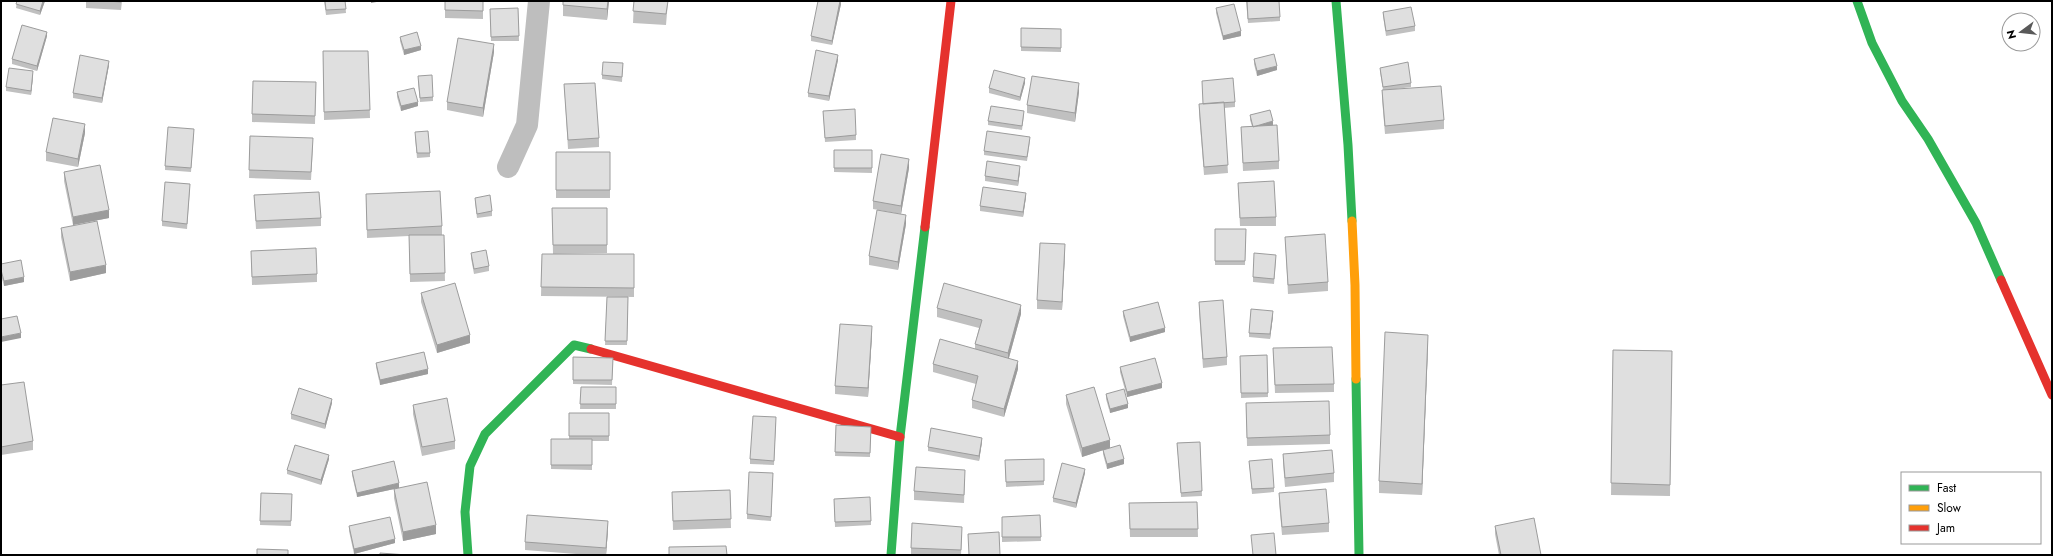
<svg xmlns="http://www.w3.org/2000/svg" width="2053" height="556" viewBox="0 0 2053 556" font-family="Jost,sans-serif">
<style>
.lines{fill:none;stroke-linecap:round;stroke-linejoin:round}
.street{stroke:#bebebe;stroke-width:22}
.fast{stroke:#30b455;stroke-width:9}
.slow{stroke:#ff9f0a;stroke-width:9}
.jam{stroke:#e5322d;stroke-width:9}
.wall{fill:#c0c0c0}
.shaded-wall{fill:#9c9c9c}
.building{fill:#dfdfdf;stroke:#9c9c9c}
</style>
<rect width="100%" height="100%" fill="#fff"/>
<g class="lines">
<path class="street" d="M508,167L527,125L539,1"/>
<path class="fast" d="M1336,1L1348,145L1352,221
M1857,1L1872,43L1902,101L1928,139L1976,223L2001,280
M1356,379L1359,555
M468,555L465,512L470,466L485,434L574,345L591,349
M891,555L900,437L925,227"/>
<path class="slow" d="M1352,221L1355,285L1356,379"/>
<path class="jam" d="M925,227L951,1
M2001,280L2052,395
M591,349L900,437"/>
</g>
<path class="wall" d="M17,1H45L40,15L16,8Z
M86,1H122L121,10L86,8Z
M324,1H345L346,13L326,15Z
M445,1H483V19L445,18Z
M563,1H609L607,20L563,16Z
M634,1H668L666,25L633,23Z
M841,1V4L832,45L811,41V36Z
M1246,1L1280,17V21L1248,23Z
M518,8L519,41H491L490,9Z
M1216,8L1241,36L1223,40L1216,13Z
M1383,12L1415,26V31L1386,36L1383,16Z
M1021,28L1061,29V52L1021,51Z
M47,36L37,71L12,64V59Z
M400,37L421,50L404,55L400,41Z
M323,51H368L370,118L324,120Z
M494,52L483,117L447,110V102Z
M1254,59L1277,70L1257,76L1254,64Z
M838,60L829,101L808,97V93Z
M623,63L622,82L602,79V75Z
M109,65L102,103L73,98V93Z
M1380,68L1411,83V87L1396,89L1444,120V129L1385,134L1382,99V90H1383L1380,72Z
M33,76L31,95L6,91V87Z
M418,81L433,97V101L420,102Z
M316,82L315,124L252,122V114Z
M1025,83L1020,101L989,93V88Z
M564,84L599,138V147L568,149Z
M397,92L418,106L401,111L397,97Z
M1079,92L1075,122L1027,113V105Z
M1235,102V107L1224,108L1228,173L1204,175L1199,113V104Z
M823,111L856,135V140L825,142Z
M1024,115L1022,130L988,125V121Z
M1250,115L1273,125L1279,161V169L1243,171L1241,127L1252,126L1250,120Z
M85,133L78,167L46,161V152Z
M194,133L191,172L165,170V166Z
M250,136L313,146L311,180L249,178Z
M415,137L430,153V157L417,158Z
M1030,141L1027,161L984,155V151Z
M834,150H872V173L834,172Z
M556,152H610V198H556Z
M909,168L901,214L873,209V201Z
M1020,171L1018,186L985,181V176Z
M64,172L109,218L73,225L64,181Z
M1238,183L1276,217V226H1240Z
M190,188L187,229L162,226V221Z
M366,194L442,226V235H444L445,281L410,282L409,236L367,238Z
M254,195L321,218V226L256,229Z
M1026,197L1023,217L980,211V206Z
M475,198L492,211V216L477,218L475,202Z
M552,208H607V253L553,254Z
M906,224L898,270L869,265V256Z
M61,228L106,273L70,281L61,237Z
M1215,229H1246L1245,265H1215Z
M1285,237L1328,282V291L1288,294Z
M251,251L317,274V282L252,285Z
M471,253L489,266V271L474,274L471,258Z
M1065,253L1062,310L1037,309V300Z
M542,254H634V297L541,296Z
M1276,260L1274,284L1253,282V277Z
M1,264L24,282L4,286L1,275Z
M421,293L470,343L437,353L421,302Z
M607,297H628L627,345H605Z
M1199,302L1227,357V365L1203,368L1199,311Z
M937,308L1021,314L1009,358L1018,369L1004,417L972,408V400L976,384L933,372V364L975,349V344L979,328L937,317Z
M1123,311L1165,332L1130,342L1123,316Z
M1273,316L1270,339L1249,337V333Z
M872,335L868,397L835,394V386Z
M1428,346L1422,495L1379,493V481Z
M1273,348L1334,384V392L1275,393Z
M1613,350L1672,351L1670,496L1611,495Z
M1267,355L1268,397L1241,398L1240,356Z
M573,357L613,358L612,385L573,384Z
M376,363L428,374L380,385L376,367Z
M1120,367L1162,388L1127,397L1120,372Z
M1,385L33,441V450L1,455Z
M581,387H616V409H580Z
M1106,394L1128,408L1110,413L1106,399Z
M1066,395L1110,448L1124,464L1107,469L1103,454V450L1082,457L1066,404Z
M332,403L325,429L291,419V414Z
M1246,403L1330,435V444L1247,446Z
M413,405L455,441V449L422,456L413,414Z
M569,413H609V441H592V470L551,469V439H569Z
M776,422L774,465L750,464V459Z
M836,425L871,427L870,457L835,456Z
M982,442L979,461L928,451V447Z
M1200,442L1202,496L1181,497L1177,443Z
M1283,454L1334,473V482L1285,487L1283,463Z
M329,459L321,485L287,474V470Z
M1044,459V485L1006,487L1005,460Z
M1249,461L1274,488V492L1252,494Z
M352,471L399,488L357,497L352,475Z
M1085,473L1076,508L1053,502V498Z
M773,478L771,521L747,519V514Z
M965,479L964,503L914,500V491Z
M394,489L436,534L403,541L394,498Z
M730,490L731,528L673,530L672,492Z
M261,493L292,494L291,526L260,525Z
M1279,493L1329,523V532L1282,535L1279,502Z
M834,499L871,521V525L835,527Z
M1197,502L1198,537H1130L1129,503Z
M1040,515L1041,541L1002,542V517Z
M349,526L395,543L354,554L349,531Z
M1495,526L1541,555H1499L1495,534Z
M608,530L606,555H589L525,550V542Z
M962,535L961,555H911V548Z"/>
<path class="shaded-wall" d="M43,1H45L40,15V11Z
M371,1H382L371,3Z
M608,1H609L607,20V9Z
M840,1L841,4L832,45V41Z
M1241,31V36L1223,40V36Z
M47,32V36L37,71V66Z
M494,44V52L483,117V108Z
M421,46V50L404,55V50Z
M838,55V60L829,101V96Z
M109,61V65L102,103V98Z
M1277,66V70L1257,76V71Z
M33,71V76L31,95V91Z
M1025,78V83L1020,101V97Z
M1079,83V92L1075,122V113Z
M418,102V106L401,111V106Z
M1273,121V126L1253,127Z
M85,124V133L78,167V159Z
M909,159V168L901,214V206Z
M1020,166V171L1018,186V181Z
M1026,193V197L1023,217V212Z
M109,210V218L73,225V217Z
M906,215V224L898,270V262Z
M1065,244V253L1062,310V302Z
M106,265V273L70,281V272Z
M24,277V282L4,286V281Z
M1021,305V314L1008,361V353Z
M1273,311V316L1270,339V334Z
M872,326V335L868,397V388Z
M1165,328V332L1130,342V337Z
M21,333V338L1,342V337Z
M470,335V343L437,353V345Z
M1428,335V346L1422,495V484Z
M1018,361V369L1004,417V409Z
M428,369V374L380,385V380Z
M1162,383V388L1127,397V392Z
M332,399V403L325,429V424Z
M1128,404V408L1110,413V409Z
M982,438V442L979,461V456Z
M1110,440V448L1082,457V448Z
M329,455V459L321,485V480Z
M1124,459V464L1107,469V464Z
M1085,469V473L1076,508V503Z
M399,483V488L357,497V493Z
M608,521V530L606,555V548Z
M436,525V534L403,541V532Z
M395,539V543L354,554V549Z"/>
<path class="building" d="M17,1H43L40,11L16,4Z
M107,1H121V2Z
M325,1H345L346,9L326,10Z
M445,1H483V11L445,10Z
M563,1H608L607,9L563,5Z
M634,1H668L666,14L633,11Z
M818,1H840L832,41L811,36Z
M1247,1H1279L1280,17L1248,19Z
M1234,4L1241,31L1223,36L1216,8Z
M1411,7L1415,26L1386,31L1383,12Z
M518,8L519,36L491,37L490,9Z
M22,25L47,32L37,66L12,59Z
M1021,28L1061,29V48L1021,47Z
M417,32L421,46L404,50L400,37Z
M458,38L494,44L483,108L447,102Z
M816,50L838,55L829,96L808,93Z
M323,51H368L370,110L324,112Z
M1274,54L1277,66L1257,71L1254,59Z
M80,55L109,61L102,98L73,93Z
M603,62L623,63L622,77L602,75Z
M1408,62L1411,83L1383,87L1380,68Z
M9,68L33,71L31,91L6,87Z
M994,70L1025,78L1020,97L989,88Z
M432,75L433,97L420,98L418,76Z
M1032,76L1079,83L1075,113L1027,105Z
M1233,78L1235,102L1203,104L1202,81Z
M253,81L316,82L315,116L252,114Z
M595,83L599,138L568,140L564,84Z
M1441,86L1444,120L1385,126L1382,90Z
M414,88L418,102L401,106L397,92Z
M1224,102L1228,165L1204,167L1199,104Z
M991,106L1024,111L1022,126L988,121Z
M855,109L856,135L825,138L823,111Z
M1270,110L1273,121L1253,127L1250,115Z
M53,118L85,124L78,159L46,152Z
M1277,125L1279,161L1243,163L1241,127Z
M168,127L194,129L191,168L165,166Z
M428,131L430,153H417L415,132Z
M987,131L1030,137L1027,157L984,151Z
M250,136L313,138L311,172L249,170Z
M834,150H872V168H834Z
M556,152H610V190H556Z
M881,154L909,159L901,206L873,201Z
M987,161L1020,166L1018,181L985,176Z
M100,165L109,210L73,217L64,172Z
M1274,181L1276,217L1240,218L1238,183Z
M165,182L190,184L187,224L162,221Z
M983,187L1026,193L1023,212L980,206Z
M440,191L442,226L367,230L366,194Z
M319,192L321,218L256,221L254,195Z
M490,195L492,211L477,214L475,198Z
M552,208H607V245H553Z
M877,210L906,215L898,262L869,256Z
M97,221L106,265L70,272L61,228Z
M1215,229H1246L1245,261H1215Z
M1325,234L1328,282L1288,285L1285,237Z
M409,235H444L445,273L410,274Z
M1040,243L1065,244L1062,302L1037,300Z
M316,248L317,274L252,277L251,251Z
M486,250L489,266L474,269L471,253Z
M1254,253L1276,255L1274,279L1253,277Z
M542,254H634V288L541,287Z
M21,260L24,277L4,281L1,270V264Z
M455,283L470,335L437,345L421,293Z
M944,283L1021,305L1008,353L975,344L982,320L937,308Z
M607,297H628L627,341H605Z
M1223,300L1227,357L1203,359L1199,302Z
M1158,302L1165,328L1130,337L1123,311Z
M1251,309L1273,311L1270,334L1249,333Z
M17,316L21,333L1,337V319Z
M840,324L872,326L868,388L835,386Z
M1385,332L1428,335L1422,484L1379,481Z
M940,339L1018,361L1004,409L972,400L978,376L933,364Z
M1332,347L1334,384L1275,385L1273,348Z
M1613,350L1672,351L1670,485L1611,483Z
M424,352L428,369L380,380L376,363Z
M1267,355L1268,393H1241L1240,356Z
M573,357L613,358L612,380H573Z
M1155,358L1162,383L1127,392L1120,367Z
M24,382L33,441L1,447V385Z
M581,387H616V404H580Z
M1094,387L1110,440L1082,448L1066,395Z
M299,388L332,399L325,424L291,414Z
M1124,389L1128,404L1110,409L1106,394Z
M447,398L455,441L422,447L413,405Z
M1329,401L1330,435L1247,438L1246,403Z
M569,413H609V436H569Z
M753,416L776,417L774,461L750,459Z
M836,425L871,427L870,453L835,452Z
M931,428L982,438L979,456L928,447Z
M551,439H592V465H551Z
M1200,442L1202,491L1181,493L1177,443Z
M295,445L329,455L321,480L287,470Z
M1120,445L1124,459L1107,464L1103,450Z
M1332,450L1334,473L1285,478L1283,454Z
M1044,459V481L1006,482L1005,460Z
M1272,459L1274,488L1252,489L1249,461Z
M394,461L399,483L357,493L352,471Z
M1062,463L1085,469L1076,503L1053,498Z
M916,467L965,470L964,495L914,491Z
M749,472L773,473L771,517L747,514Z
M427,482L436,525L403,532L394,489Z
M1326,489L1329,523L1282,527L1279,493Z
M730,490L731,519L673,521L672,492Z
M261,493L292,494L291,521H260Z
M870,497L871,521L835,522L834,499Z
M1197,502L1198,529H1130L1129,503Z
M527,515L608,521L606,548L525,542Z
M1040,515L1041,537H1002V517Z
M390,517L395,539L354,549L349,526Z
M1534,518L1541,555H1501L1495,526Z
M912,523L962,527L961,550L911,548Z
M999,532L1000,555H969L968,534Z
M1274,533L1276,555H1253L1251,535Z
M726,546L727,555H669V547Z
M257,549L288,550V555H257Z
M380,553L407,555H380Z"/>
<rect width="2053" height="556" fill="none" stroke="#000000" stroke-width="4"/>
<rect x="1901" y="472" width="140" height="72" fill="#ffffff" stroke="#999999"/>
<rect x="1909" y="485" width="20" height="6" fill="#30b455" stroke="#999999"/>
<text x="1937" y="492" font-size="12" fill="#000000">Fast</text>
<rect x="1909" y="505" width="20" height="6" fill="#ff9f0a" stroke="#999999"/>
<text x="1937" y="512" font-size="12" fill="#000000">Slow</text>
<rect x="1909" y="525" width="20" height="6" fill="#e5322d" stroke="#999999"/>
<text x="1937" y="532" font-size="12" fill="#000000">Jam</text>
<g transform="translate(2021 32) rotate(255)"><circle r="19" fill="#ffffff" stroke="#999999"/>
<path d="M0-3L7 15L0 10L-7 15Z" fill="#595959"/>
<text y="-6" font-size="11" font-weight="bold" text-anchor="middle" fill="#000000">N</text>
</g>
</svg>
